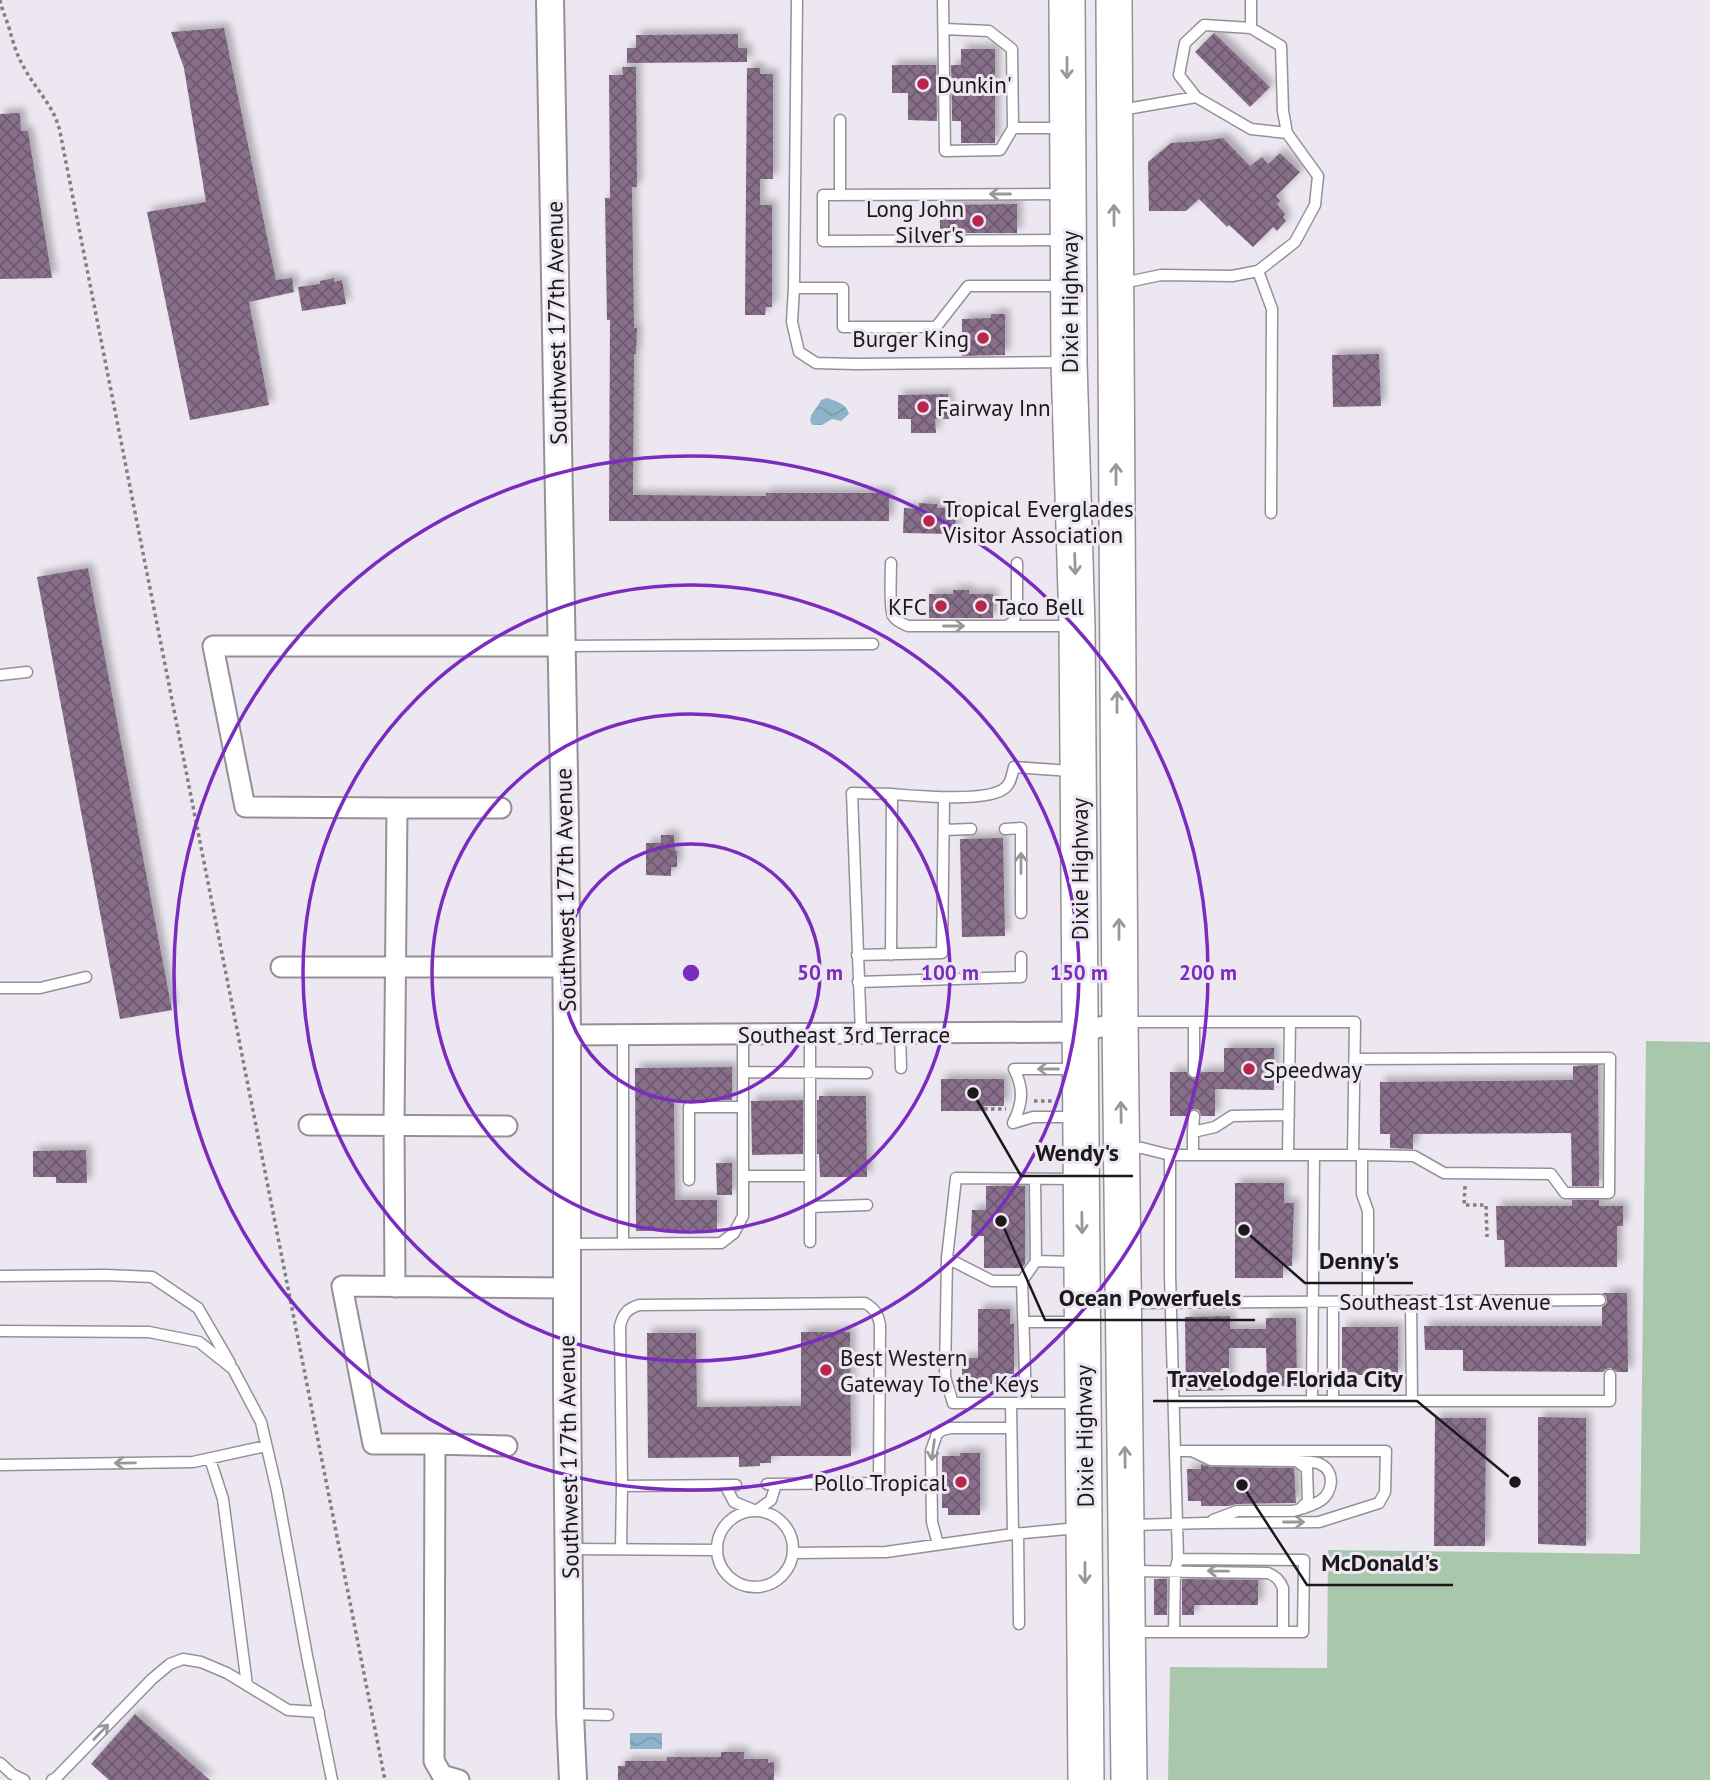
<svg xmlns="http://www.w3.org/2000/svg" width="1710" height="1780" viewBox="0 0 1710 1780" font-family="'PT Sans',sans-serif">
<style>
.grass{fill:#a9c7ad}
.water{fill:url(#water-waves)}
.building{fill:url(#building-cross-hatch);filter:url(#shadow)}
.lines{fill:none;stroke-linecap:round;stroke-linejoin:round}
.lane-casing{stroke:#959098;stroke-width:13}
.street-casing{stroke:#959098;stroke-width:23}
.secondary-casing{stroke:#959098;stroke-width:30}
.highway-casing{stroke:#959098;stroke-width:38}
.path{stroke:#827e84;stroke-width:3.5;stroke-dasharray:3.5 3.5;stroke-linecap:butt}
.lane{stroke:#fff;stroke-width:10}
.street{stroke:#fff;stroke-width:19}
.secondary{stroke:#fff;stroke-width:26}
.highway{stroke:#fff;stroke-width:35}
.oneway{stroke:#989899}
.ring{fill:none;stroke:#7b2cbf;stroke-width:3.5}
.poi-dot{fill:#b8274b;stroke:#ece7f0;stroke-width:2.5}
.labels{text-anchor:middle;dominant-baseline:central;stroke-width:6;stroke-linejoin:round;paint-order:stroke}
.poi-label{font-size:23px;fill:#1b191c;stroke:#ece7f0;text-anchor:start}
.street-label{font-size:23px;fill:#1b191c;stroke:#ece7f0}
.centre{fill:#7b2cbf;stroke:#ece7f0;stroke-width:3.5}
.ring-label{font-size:21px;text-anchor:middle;font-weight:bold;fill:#7b2cbf;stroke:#ece7f0;stroke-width:6;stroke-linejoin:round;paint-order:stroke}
.leader{fill:none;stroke:#1b191c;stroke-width:2.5}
.callout-dot{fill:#1b191c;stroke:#ece7f0;stroke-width:2.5}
.callout-label{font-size:24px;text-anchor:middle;font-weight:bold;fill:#1b191c;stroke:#ece7f0;stroke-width:6;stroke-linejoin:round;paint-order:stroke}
</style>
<defs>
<pattern id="water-waves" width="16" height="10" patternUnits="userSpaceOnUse" patternTransform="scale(1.75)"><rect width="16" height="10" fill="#8fb4c9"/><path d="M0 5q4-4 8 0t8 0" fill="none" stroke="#7b9aac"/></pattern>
<pattern id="building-cross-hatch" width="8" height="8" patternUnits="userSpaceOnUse" patternTransform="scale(1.75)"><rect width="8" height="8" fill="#876e89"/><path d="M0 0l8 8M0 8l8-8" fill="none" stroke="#6e5a6f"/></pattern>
<filter id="shadow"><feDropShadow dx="5" dy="-5" stdDeviation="3.5" flood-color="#0004"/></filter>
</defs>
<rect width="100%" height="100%" fill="#ece7f0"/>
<path class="grass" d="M1646,1041L1710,1042V1780H1168L1170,1667L1327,1668L1328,1550L1640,1554Z"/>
<path class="water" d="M827,398C836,401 847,404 849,414L841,421L832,419L822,425H812C806,415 818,409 821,400Z
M630,1733H662V1749H630Z"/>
<path class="building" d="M224,28L276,280L292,278L294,292L249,302L269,405L190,420L147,212L206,202L184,68L171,32Z
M1214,33L1270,87L1250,107L1195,52Z
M738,34V48H747V62L627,63V48H636V35Z
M961,49H995V143H961V121H952L951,65H961Z
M892,65H936L937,121L908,120V93H892Z
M622,67H636L637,187H632L634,328H637L636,354H634L633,495L766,496V493H889V521H609L610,320H607L605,198H610L609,75H623Z
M747,68H760V74H773V179H760V205H772V307H766L765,315H745Z
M20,113L21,131H28L52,278L0,279V114Z
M1223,138L1250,166L1262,157L1268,164L1280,153L1300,172L1276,196L1280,201L1277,204L1285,214L1283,217L1286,221L1277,231L1273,227L1253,247L1229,225L1227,227L1199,199L1186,211H1149L1148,162L1171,143L1203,141Z
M1017,204V233H940V205Z
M334,278V282L342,280L346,304L302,311L298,287L320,284V281Z
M991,314H1005V355L962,356V319L991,318Z
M1379,354L1381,406L1333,407L1332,355Z
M948,394L949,419H935L936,433H911V419H898V395Z
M919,503L937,504V508H956L955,534L903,533L904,508L919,509Z
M88,568L172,1010L120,1019L37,577Z
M953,590H969V594H993V618H929V594H953Z
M661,835H674L675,851H677V867H671V876L646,875V843H661Z
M1003,838L1005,936L962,937L960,839Z
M1224,1048H1274V1090L1215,1089V1116H1201L1199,1110L1194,1109L1188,1111L1187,1116H1170V1072H1187L1188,1076L1193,1079L1198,1078L1201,1072H1224Z
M1598,1065L1599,1186H1572L1571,1133L1413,1134V1149L1390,1148V1134H1380V1082L1573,1080V1066Z
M732,1067V1100L674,1101L675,1200H717V1230L636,1231L635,1068Z
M941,1079H1004V1106H984V1111H941Z
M819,1096H866L867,1177H820L819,1154H817V1100H819Z
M803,1100V1154L752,1155L751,1101Z
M86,1150L87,1183H56V1177H33V1151Z
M716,1163H732V1195H717Z
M1235,1183H1284V1203H1294L1293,1230L1292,1266H1283V1278H1235Z
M986,1186H1025V1264L1022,1268H984V1236H971L972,1210H986Z
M1572,1200H1599V1206H1623V1226H1617V1267H1505L1504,1240H1497L1496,1206H1572Z
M1602,1293H1627L1628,1372H1617L1611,1368L1606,1369L1603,1372L1463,1371V1350H1425L1424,1326H1602V1307L1606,1304L1607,1301L1606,1296Z
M978,1309H1010V1324H1014V1374H992V1384H962V1358H978Z
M1230,1316V1329H1266V1318H1296L1297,1386H1267L1266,1348H1229V1390L1186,1391L1185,1317Z
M1342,1327H1398V1375H1342Z
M801,1332H850L851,1456H771V1463H760V1466L739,1467V1457L648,1458L647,1333H696L697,1407L801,1406Z
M1538,1417L1586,1418V1546L1538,1544Z
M1435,1418H1486L1485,1546H1434Z
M960,1453H980V1515H948V1508H942V1456H960Z
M1201,1464L1211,1467L1294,1468L1296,1503L1237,1504L1229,1506H1201V1501H1188L1187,1469H1201Z
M1154,1579H1167V1615H1154Z
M1182,1579L1258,1580V1605H1194V1615H1182Z
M135,1714L210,1780H109L91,1764Z
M721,1752H744V1759H768V1763L774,1762V1780H618V1766H625V1761H667V1757H721Z"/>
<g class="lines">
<defs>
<path id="lane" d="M797,0L794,288H843V327H936L968,286H1062
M943,0L945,151L1000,150L1013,128L1012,49L989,31L944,29
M1251,0V28L1281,46L1283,111L1287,133L1318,176L1315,205L1295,242L1258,271
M1196,97L1179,75L1185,43L1204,25L1251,28
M1121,110L1196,97L1251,129L1287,133
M1013,128H1063
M1061,194L823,195V241L1063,240
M840,195V120
M1123,283L1161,275L1232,276L1258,271L1272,309L1271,513
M794,288L792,322L799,352L816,363L855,364L1063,362
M891,563C891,574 889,608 893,616C896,621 903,624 908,626H1070
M1007,626L1013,622L1017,611V563
M562,646L873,644
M0,675L27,672
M1005,829L1021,828V913
M944,830L971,829
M857,955L942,953L944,798
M891,955L892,794C915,796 991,803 1006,787C1011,783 1012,774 1014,767L1071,771
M858,982L1021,977V957
M0,988H40L86,977
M1127,1022H1355L1353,1155H1362V1194L1368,1211V1302
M1194,1022V1072
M743,1034V1072L867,1073
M810,1034V1242
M861,1034L852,793L892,794
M900,1034L901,1068
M623,1035V1243
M1355,1059L1610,1058L1609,1193H1565L1551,1174L1444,1173L1414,1156L1362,1155
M1013,1123C1023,1103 1024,1088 1014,1069H1075
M1013,1123L1033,1117H1075
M1193,1132L1194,1116
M1126,1147L1142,1148L1170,1155
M1193,1155V1132L1215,1127L1232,1116L1289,1115
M1288,1155L1290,1022
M743,1176H810
M689,1180V1107H743
M810,1207L867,1205
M569,1244L721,1243L734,1233L743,1216V1072
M947,1258L945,1377L953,1403H1026L1022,1281H992L947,1258L956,1178L1074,1179
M1036,1261L1074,1262
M0,1276L106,1275L152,1277L198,1308L230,1363
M1022,1281L1036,1261L1035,1179
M1411,1301L1412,1401
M1333,1302V1401
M1128,1303L1600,1300
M1024,1322H1076
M0,1331L149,1332L199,1342L233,1369L261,1422L277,1491L307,1656L332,1780
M1312,1401H1610V1375
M1174,1402L1312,1401L1314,1155
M1011,1403L1013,1534
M1026,1403H1078
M1194,1452L1211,1460L1297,1461L1307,1469L1308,1501L1300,1509L1293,1511H1237L1213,1520
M210,1459L223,1499L247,1685
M1297,1461C1304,1462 1314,1461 1320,1464C1336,1471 1333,1493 1320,1501C1315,1504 1309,1506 1304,1508
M0,1465L193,1462L266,1446
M725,1485L734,1502L756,1511L771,1500L776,1484
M622,1486L736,1485
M717 1549a38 38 0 1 1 76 0a38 38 0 1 1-76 0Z
M1133,1525L1206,1523L1319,1522L1379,1503L1385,1492L1386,1451H1176
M1018,1533L1019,1624
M938,1544L932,1522L931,1451L937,1434L942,1430L951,1428H1011
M621,1548L622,1486L620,1326C623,1314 627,1309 639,1305L865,1303C875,1309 878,1314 880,1325L879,1483L767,1484
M571,1549L717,1550
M793,1553L886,1552L1013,1534L1078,1528
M1131,1571L1268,1573C1276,1576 1280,1580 1283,1588V1632
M1133,1632H1303L1304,1560L1178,1559
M1174,1632L1175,1571L1178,1559L1170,1275V1155H1353
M570,1714L608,1715
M0,1763L12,1774L24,1780
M52,1780L56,1778L152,1679L170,1664L183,1659L201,1662L227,1673L288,1710L319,1712"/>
<path id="street" d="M397,808H501
M281,967H566
M567,1035L1081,1032L1120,1022
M309,1125L507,1126
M395,1287L394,1126L397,808L245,807L213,646H561
M435,1444L507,1446
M459,1780L442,1775L434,1761L435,1444H373L342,1286L566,1288"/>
<path id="secondary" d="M550,0L565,832L567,1035V1386L570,1714L573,1780"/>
<path id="highway" d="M1067,0L1069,362L1077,626L1086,1780
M1114,0L1120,1022L1129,1780"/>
</defs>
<use href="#lane" class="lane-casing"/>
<use href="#street" class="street-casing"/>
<use href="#secondary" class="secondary-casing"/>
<use href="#highway" class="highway-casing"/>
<path class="path" d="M0,0C2,11 7,20 10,31C14,46 18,58 26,71C38,92 55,108 60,132L385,1780
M1034,1101H1054
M984,1109H1006
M1465,1186L1464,1205H1486L1487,1237"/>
<use href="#lane" class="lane"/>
<use href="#street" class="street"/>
<use href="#secondary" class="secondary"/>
<use href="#highway" class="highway"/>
</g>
<defs><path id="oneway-shaft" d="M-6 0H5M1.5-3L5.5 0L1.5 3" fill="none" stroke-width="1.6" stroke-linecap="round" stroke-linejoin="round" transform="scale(1.75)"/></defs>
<g class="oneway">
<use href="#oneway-shaft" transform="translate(1067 68) rotate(90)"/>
<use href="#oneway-shaft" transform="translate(1000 194) rotate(180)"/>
<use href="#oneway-shaft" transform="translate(1114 215) rotate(-90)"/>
<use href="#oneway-shaft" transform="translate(1116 474) rotate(-90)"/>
<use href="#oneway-shaft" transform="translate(1075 564) rotate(88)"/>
<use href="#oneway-shaft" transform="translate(954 626)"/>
<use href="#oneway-shaft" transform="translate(1117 702) rotate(-90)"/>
<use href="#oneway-shaft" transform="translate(1021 863) rotate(-90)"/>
<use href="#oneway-shaft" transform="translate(1119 929) rotate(-90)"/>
<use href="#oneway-shaft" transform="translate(1048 1069) rotate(-180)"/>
<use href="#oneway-shaft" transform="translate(1121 1112) rotate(-91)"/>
<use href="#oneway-shaft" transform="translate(1082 1223) rotate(89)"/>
<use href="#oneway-shaft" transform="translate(933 1450) rotate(98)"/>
<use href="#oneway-shaft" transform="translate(1125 1457) rotate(-91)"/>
<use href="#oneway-shaft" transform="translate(125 1463) rotate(179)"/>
<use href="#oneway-shaft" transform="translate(1294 1522)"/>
<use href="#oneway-shaft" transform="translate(1218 1571) rotate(-179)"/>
<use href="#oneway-shaft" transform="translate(1085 1573) rotate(90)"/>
<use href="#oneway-shaft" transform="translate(101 1732) rotate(-46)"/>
</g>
<g class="ring">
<circle cx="691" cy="973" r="129"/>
<circle cx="691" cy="973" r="259"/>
<circle cx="691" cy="973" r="388"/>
<circle cx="691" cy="973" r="517"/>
</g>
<g class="poi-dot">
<circle cx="923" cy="84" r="7"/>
<circle cx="978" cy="221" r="7"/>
<circle cx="983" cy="338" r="7"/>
<circle cx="923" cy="407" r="7"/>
<circle cx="929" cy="521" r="7"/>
<circle cx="941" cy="606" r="7"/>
<circle cx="981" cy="606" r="7"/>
<circle cx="1249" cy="1069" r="7"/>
<circle cx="826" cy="1370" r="7"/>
<circle cx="961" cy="1482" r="7"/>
</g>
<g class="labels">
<g class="poi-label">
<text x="937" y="84">Dunkin'</text>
<text x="964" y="208" text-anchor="end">Long John<tspan x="964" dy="26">Silver's</tspan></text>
<text x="969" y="338" text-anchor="end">Burger King</text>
<text x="937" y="407">Fairway Inn</text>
<text x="943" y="508">Tropical Everglades<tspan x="943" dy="26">Visitor Association</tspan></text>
<text x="927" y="606" text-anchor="end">KFC</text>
<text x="995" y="606">Taco Bell</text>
<text x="1263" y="1069">Speedway</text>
<text x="840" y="1357">Best Western<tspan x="840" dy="26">Gateway To the Keys</tspan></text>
<text x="947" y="1482" text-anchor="end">Pollo Tropical</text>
</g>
<g class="street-label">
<text transform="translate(1069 302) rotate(-90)">Dixie Highway</text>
<text transform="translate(556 323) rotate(-91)">Southwest 177th Avenue</text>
<text transform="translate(1079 869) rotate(-90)">Dixie Highway</text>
<text transform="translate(565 890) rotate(-91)">Southwest 177th Avenue</text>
<text x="844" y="1034">Southeast 3rd Terrace</text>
<text x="1445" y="1301">Southeast 1st Avenue</text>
<text transform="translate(1084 1436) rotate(-91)">Dixie Highway</text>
<text transform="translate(568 1457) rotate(-91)">Southwest 177th Avenue</text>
</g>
</g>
<circle cx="691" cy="973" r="10" class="centre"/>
<g class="ring-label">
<text x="820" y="980">50 m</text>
<text x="950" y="980">100 m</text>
<text x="1079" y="980">150 m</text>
<text x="1208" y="980">200 m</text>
</g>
<path class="leader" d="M973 1093L1021 1176H1133M1244 1230L1305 1283H1413M1001 1221L1045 1320H1255M1515 1482L1417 1401H1153M1242 1485L1307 1585H1453"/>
<g class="callout-dot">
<circle cx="973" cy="1093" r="7"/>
<circle cx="1244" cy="1230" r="7"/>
<circle cx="1001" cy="1221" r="7"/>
<circle cx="1515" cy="1482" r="7"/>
<circle cx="1242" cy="1485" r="7"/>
</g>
<g class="callout-label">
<text x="1077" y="1161">Wendy's</text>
<text x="1359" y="1269">Denny's</text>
<text x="1150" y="1306">Ocean Powerfuels</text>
<text x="1285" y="1387">Travelodge Florida City</text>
<text x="1380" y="1571">McDonald's</text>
</g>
</svg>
